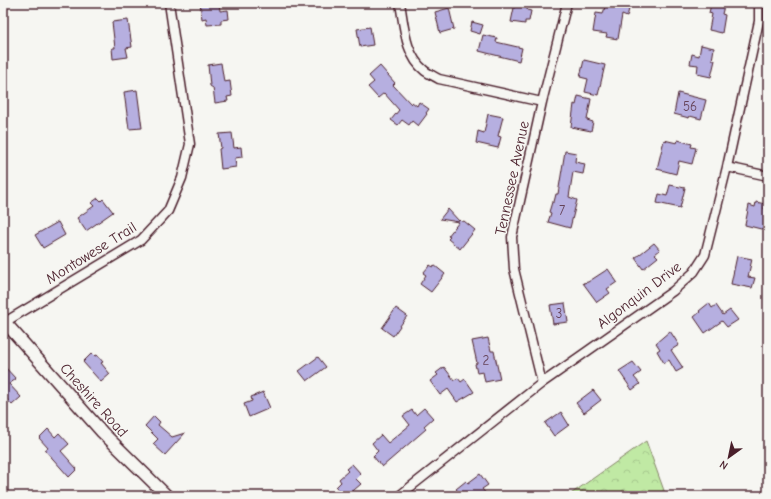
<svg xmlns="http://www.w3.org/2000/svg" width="771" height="499" viewBox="0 0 771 499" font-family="'Comic Neue',sans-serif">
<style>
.forest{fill:url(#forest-crowns);stroke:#858468}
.building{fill:#b6afe0;stroke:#4a1f2b}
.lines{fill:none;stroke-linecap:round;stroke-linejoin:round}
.minor-casing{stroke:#4a1f2b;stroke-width:11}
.tertiary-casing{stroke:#4a1f2b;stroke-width:14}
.minor{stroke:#f6f6f2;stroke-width:8}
.tertiary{stroke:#f6f6f2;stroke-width:11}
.labels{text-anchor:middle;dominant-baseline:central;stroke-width:3;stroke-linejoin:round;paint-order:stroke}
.number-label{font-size:13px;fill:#654358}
.street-label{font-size:15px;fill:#4a1f2b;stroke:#f6f6f2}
</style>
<defs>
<pattern id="forest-crowns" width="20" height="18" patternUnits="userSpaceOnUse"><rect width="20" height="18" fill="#c0e9a4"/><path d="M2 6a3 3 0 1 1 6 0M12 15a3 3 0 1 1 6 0" fill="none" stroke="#a6c78d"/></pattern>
</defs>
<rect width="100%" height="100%" fill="#f6f6f2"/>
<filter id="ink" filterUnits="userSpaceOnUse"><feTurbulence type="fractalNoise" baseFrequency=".025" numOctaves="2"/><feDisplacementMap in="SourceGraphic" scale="8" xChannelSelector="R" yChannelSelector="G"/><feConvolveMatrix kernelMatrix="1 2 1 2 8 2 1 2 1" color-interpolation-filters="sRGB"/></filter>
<g filter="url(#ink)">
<path class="forest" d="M646,441L666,496H568Z"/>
<path class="building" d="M200,3H219L220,11L228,10L229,19L221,20V24L207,25L206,18L202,19Z
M515,3H529L527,10L531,11L529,21H525V24L511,22Z
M606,3L629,9L627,17L622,15L618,39L606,37L607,34L593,32L596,13L603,14Z
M711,4L724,6L722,14L725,15L722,33L709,30L712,14L709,13Z
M449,8L454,29L440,33L435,12Z
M128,20L132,47L126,48L128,57L113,59L112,48H115L112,22Z
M472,22L483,25L480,34L470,31Z
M370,27L373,45L360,47L357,29Z
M483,35L497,38L496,42L522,48L519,61L479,51Z
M701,45L714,48L712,60H715L711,77L697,74L698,65L690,64L692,54L699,56Z
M584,60L605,65L598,95L585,92L588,79L580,77Z
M221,63L224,82L230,81L232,96L227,97L228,101L215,103L213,88L210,86L208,65Z
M380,66L395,83L393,85L411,104L412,102L417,106L419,102L429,109L426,113L427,114L418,126L412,121L409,125L402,120L398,125L391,120L399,110L384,93L378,98L368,87L374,82L369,76Z
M137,90L142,128L129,129L124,92Z
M678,93L706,100L701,119L690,116L689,118L674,114Z
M578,96L591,99L587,120L593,122L591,131L571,127L574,104L576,105Z
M488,114L503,117L498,136L501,137L498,148L476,143L478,131L484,133Z
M232,133L234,148L241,147L242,157L235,158L236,167L221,169L219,149L221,148L219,134Z
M664,140L677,143L678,140L692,144L691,147L696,148L692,164L679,161L676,174L657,169Z
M565,151L576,153L575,162L585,164L583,174L573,172L569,197L577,200L570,228L548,222L551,213L549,212L552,202H554L556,194H558Z
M670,185L685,188L680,208L657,203L659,194L667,196Z
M98,198L101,201L103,199L113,212L86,231L77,218L94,206L91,203Z
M756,202L765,204L764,209L768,210L765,230L745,225L749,205L755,207Z
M448,209L459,221L460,220L462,222L464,221L475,230L460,249L448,239L450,237L448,236L459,222L440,219Z
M58,222L65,235L43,248L35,235Z
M654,243L660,250L655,254L658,257L643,269L635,258Z
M737,256L752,259L748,277L755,278L752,288L731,284Z
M430,265L433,267L434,265L445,274L431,292L420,284L426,275L423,273Z
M608,269L617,282L607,289L610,293L597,302L583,283L588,282Z
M565,303L568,322L553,324L550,305Z
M709,303L712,308L716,305L723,315L730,310L738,320L727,327L722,321L705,333L694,317L700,312L699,311Z
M396,308L407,316L393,336L382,328Z
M670,331L679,345L671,350L683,368L676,372L669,360L664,363L657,351L660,349L656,343Z
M488,338L491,351H494L500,379L485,382L483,372L477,373L475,364L477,363L472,341Z
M92,353L95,356L97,355L103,362L101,363L110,374L101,382L83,362Z
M318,357L326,367L307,381L299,371Z
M633,362L641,372L634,377L640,384L632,390L619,371Z
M3,365L16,379L9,384L21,397L12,405L3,395Z
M444,367L454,380L458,378L461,382L465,379L474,392L457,402L448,389L440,395L430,381L438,375L436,373Z
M593,390L601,400L584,413L576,403Z
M263,392L270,408L249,417L244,404L252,401L251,397Z
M424,408L433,418L424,426L426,429L382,467L373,456L378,451L372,443L381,435L388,443L410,425L403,416L412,410L416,415Z
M561,412L569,425L554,436L545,423Z
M154,416L160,422L158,425L172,437L185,433L165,455L153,444L158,439L145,426Z
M48,429L55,437L59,433L69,444L61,451L77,469L69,477L45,450L48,448L39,438Z
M352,464L361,474L356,479L361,484L347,496H344L336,487L341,482L339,479L348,471L346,469Z
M480,474L488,485L482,489L488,496H462L456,489L466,481L468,483Z"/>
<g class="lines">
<defs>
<path id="minor" d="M400,3C404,25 405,56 425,71C429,74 434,76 439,79L542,102
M727,167L768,176
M5,322L141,240L168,211L182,178L190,144L169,3
M542,383L514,269L512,237L542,102L567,3
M399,496L542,383L673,291L694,272L705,255L727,167L759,21V3"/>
<path id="tertiary" d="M3,320L102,432L167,496"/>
</defs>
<use href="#minor" class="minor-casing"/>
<use href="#tertiary" class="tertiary-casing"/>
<use href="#minor" class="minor"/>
<use href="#tertiary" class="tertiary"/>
</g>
</g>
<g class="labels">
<g class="number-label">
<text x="690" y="106">56</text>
<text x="562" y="210">7</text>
<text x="559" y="313">3</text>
<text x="486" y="360">2</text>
</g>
<g class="street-label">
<text transform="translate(512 178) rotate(-78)">Tennessee Avenue</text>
<text transform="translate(91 253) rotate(-32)">Montowese Trail</text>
<text transform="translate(639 295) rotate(-37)">Algonquin Drive</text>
<text transform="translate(94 400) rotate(48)">Cheshire Road</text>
</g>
</g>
<rect width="771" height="499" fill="none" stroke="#f6f6f2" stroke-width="16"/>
<rect x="8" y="8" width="755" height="483" fill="none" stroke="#4a1f2b" stroke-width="1.5" filter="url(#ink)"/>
<g transform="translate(729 457) rotate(213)" stroke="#f6f6f2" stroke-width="3" paint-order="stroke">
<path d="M0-3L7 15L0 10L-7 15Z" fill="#4a1f2b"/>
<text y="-6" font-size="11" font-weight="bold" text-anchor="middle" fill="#4a1f2b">N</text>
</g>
</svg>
